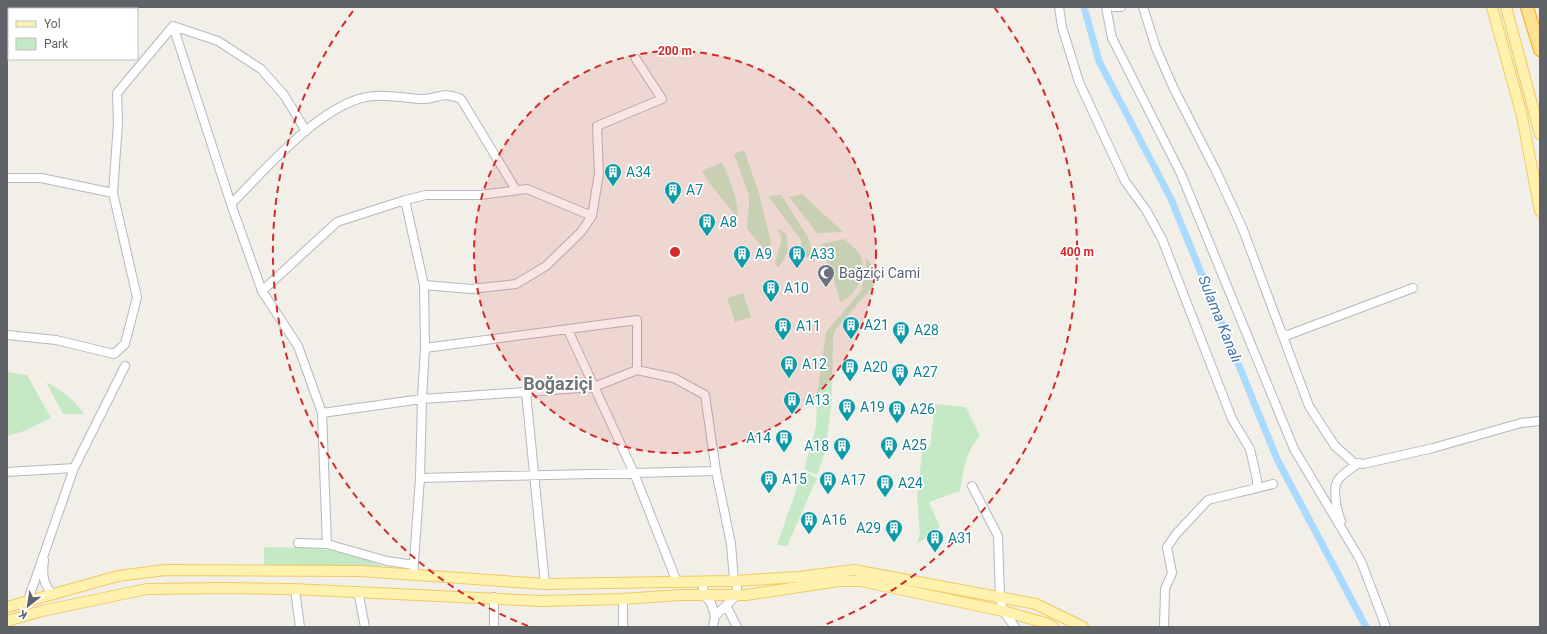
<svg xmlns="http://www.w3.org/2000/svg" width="1547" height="634" viewBox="0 0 1547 634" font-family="Roboto,sans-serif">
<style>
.green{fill:#c5e8c5}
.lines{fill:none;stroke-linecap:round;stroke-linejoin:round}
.canal{stroke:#aadaff;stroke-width:7}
.minor-casing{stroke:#b5b8bc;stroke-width:10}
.major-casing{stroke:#f2c960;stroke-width:12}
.highway-casing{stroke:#f9ab00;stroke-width:14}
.minor{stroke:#fff;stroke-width:8}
.major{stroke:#fff2af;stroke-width:10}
.highway{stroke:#fde293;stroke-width:12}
.ring{fill:none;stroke:#d62828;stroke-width:2;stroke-dasharray:7 5}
.labels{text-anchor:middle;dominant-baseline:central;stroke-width:3.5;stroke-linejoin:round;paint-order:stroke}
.culture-label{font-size:14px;fill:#0d838f;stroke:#fff;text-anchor:start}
.worship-label{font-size:14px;fill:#5b616d;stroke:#fff;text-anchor:start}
.water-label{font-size:15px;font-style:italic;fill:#4174aa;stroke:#fff}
.district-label{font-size:18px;font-weight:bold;fill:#70757a;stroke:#fff}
.centre{fill:#d62828;stroke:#fff;stroke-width:2}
.ring-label{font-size:12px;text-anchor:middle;font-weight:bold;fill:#d62828;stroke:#fff;stroke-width:3.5;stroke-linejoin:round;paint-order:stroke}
</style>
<rect width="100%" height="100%" fill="#f1efe8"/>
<path class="green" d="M744,150L759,193L771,242L768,254L747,229L749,202L748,193L734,154Z
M722,162C730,181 738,197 738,218L710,184L702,171Z
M802,194L843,232L817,233L789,197Z
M781,195L808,237L815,262L802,254L801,240L768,196Z
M777,228L786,234C790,249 787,256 778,268L775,262L782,239Z
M845,239C849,244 857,249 860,255C869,271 855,298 840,302L832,272L821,250V244Z
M866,258C873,266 877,272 876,283L836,329L833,336L832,397L817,395L826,332L861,291L865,275Z
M743,293L751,317L735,322L727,298Z
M7,372L27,375L51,418L24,431L7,436Z
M46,382C62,391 74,399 84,414H63Z
M817,398L832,399L825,453L817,475L804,469L816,427Z
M935,404L966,407L980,436C966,451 963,471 960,491L929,502L940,527L917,544L920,532L917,497L923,446L930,447Z
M803,471L817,478L787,546L777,545Z
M264,547C305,548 348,546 385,568L264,566Z"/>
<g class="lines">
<path class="canal" d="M1084,7L1099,61L1171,199L1277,459L1366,627"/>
<defs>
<path id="minor" d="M1059,7L1062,27L1079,82L1125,181L1146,210L1162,239L1232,419L1250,449L1257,480V488
M1106,7L1112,38L1181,174L1294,449L1361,561L1386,627
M1114,7H1121
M1143,7L1156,48L1174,89L1216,171L1242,227L1309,406L1335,446L1354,463L1363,464L1433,448L1521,423L1540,421
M173,26L231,204
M173,26L218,41L261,69L284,95L306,131
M7,178H41L113,193
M405,200L426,195H480L527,189L592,216
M262,291L337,222L405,200L424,285
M568,330L634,473L677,582
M1283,334L1288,335L1413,288
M7,335L56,340L114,354L125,344L137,297L113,193L118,123L117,93L173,26
M425,348L637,320V370L594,387L526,392
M637,370L674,378L705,395L716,471L731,544L734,581
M322,413L422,399L420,478L413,575
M7,472L74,468
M420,478L716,471
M972,486L998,536L1000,597L1003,611L1015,627
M1341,521C1337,512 1332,488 1338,480C1343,473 1352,468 1359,463
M298,543L327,544L387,561L414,565
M327,544L322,413L298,346L262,291L231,204C265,170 325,99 374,96C389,95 405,98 420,99C439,100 439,90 461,99L516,190
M44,560C42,574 43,586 54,595
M702,582L704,595L711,603L715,616
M545,584L526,392L422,399L425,348L424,285L471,289L516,284L546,266L581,232L592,216L599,173L597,126L662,99L636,59
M295,590L300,627
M358,591L365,627
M27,603L74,468L125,366
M726,605L737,627
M494,627V597
M623,627V599
M713,627L715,616L737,595V581
M1164,627L1165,589L1172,573L1167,547L1177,533L1208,500L1273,484"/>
<path id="major" d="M1492,7L1522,116L1540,211
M1506,7L1540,134
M7,607L118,576L165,570L360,571L545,584L734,581L798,577L854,570L1036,604L1083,627
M7,621L42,611L147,589L226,588L292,589L541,601L623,599L680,595H746L839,581H861L1003,611L1046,623L1053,627"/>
<path id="highway" d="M1527,7L1540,50"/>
</defs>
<use href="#minor" class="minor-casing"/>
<use href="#major" class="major-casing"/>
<use href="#highway" class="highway-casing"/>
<use href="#minor" class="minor"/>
<use href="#major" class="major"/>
<use href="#highway" class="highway"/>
</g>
<circle cx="675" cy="252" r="201" fill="#d62828" fill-opacity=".12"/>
<g class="ring">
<circle cx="675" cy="252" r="201"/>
<path d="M528 626A402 402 0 0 1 356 7M994 7A402 402 0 0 1 822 626"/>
</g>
<defs>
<symbol id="building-pin" viewBox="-11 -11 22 30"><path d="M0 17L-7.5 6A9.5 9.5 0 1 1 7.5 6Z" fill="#0f9aa8" stroke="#fff"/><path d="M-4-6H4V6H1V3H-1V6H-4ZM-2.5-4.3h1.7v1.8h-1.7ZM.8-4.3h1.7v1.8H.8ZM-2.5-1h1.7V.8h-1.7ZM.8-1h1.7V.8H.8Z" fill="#fff"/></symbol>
<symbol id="mosque-pin" viewBox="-11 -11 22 30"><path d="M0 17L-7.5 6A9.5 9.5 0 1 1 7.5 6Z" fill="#6b7280" stroke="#fff"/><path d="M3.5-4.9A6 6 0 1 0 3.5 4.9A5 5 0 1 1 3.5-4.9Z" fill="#fff"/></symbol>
</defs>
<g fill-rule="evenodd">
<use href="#building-pin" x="603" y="162" width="20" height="27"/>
<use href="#building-pin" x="663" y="180" width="20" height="27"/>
<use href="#building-pin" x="697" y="212" width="20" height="27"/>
<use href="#building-pin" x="732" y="244" width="20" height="27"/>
<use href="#building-pin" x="787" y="244" width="20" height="27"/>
<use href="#mosque-pin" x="816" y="263" width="20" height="27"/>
<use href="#building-pin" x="761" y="278" width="20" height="27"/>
<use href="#building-pin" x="841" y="315" width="20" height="27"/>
<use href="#building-pin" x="773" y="316" width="20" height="27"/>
<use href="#building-pin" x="891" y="320" width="20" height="27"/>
<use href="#building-pin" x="779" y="354" width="20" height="27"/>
<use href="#building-pin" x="840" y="357" width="20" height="27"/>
<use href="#building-pin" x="890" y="362" width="20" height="27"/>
<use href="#building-pin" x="782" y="390" width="20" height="27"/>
<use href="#building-pin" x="837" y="397" width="20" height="27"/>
<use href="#building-pin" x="887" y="399" width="20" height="27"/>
<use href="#building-pin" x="774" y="428" width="20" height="27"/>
<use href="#building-pin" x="879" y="435" width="20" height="27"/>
<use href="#building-pin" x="832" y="436" width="20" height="27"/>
<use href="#building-pin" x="759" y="469" width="20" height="27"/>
<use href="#building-pin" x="818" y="470" width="20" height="27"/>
<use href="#building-pin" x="875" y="473" width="20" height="27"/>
<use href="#building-pin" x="799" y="510" width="20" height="27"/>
<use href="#building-pin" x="884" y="518" width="20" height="27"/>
<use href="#building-pin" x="925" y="528" width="20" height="27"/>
</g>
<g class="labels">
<g class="culture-label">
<text x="626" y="172">A34</text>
<text x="686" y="190">A7</text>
<text x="720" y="222">A8</text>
<text x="755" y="254">A9</text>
<text x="810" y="254">A33</text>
<text x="784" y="288">A10</text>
<text x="864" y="325">A21</text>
<text x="796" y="326">A11</text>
<text x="914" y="330">A28</text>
<text x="802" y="364">A12</text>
<text x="863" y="367">A20</text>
<text x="913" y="372">A27</text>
<text x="805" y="400">A13</text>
<text x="860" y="407">A19</text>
<text x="910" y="409">A26</text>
<text x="771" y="438" text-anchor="end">A14</text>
<text x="902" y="445">A25</text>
<text x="829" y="446" text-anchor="end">A18</text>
<text x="782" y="479">A15</text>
<text x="841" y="480">A17</text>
<text x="898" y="483">A24</text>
<text x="822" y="520">A16</text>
<text x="881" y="528" text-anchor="end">A29</text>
<text x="948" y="538">A31</text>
</g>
<g class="worship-label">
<text x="839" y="273">Bağziçi Cami</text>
</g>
<g class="water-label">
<text transform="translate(1220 319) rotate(68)">Sulama Kanalı</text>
</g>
<g class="district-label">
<text x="558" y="383">Boğaziçi</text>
</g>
</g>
<circle cx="675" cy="252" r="6" class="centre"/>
<g class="ring-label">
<text x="675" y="55">200 m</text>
<text x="1077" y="256">400 m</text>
</g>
<rect width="1547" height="634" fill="none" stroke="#5f6368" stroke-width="16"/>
<rect x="8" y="8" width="130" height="52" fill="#ffffff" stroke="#bfc1c3"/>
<rect x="16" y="21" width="20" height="6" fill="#fff2af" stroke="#bfc1c3"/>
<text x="44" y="28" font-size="12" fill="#5f6368">Yol</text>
<rect x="16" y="38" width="20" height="12" fill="#c5e8c5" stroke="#bfc1c3"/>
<text x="44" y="48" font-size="12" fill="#5f6368">Park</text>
<g transform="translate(28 606) rotate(210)" stroke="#ffffff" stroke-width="3" paint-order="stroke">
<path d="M0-3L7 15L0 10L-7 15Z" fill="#5f6368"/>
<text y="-6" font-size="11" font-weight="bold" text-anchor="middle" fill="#5f6368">K</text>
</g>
</svg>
